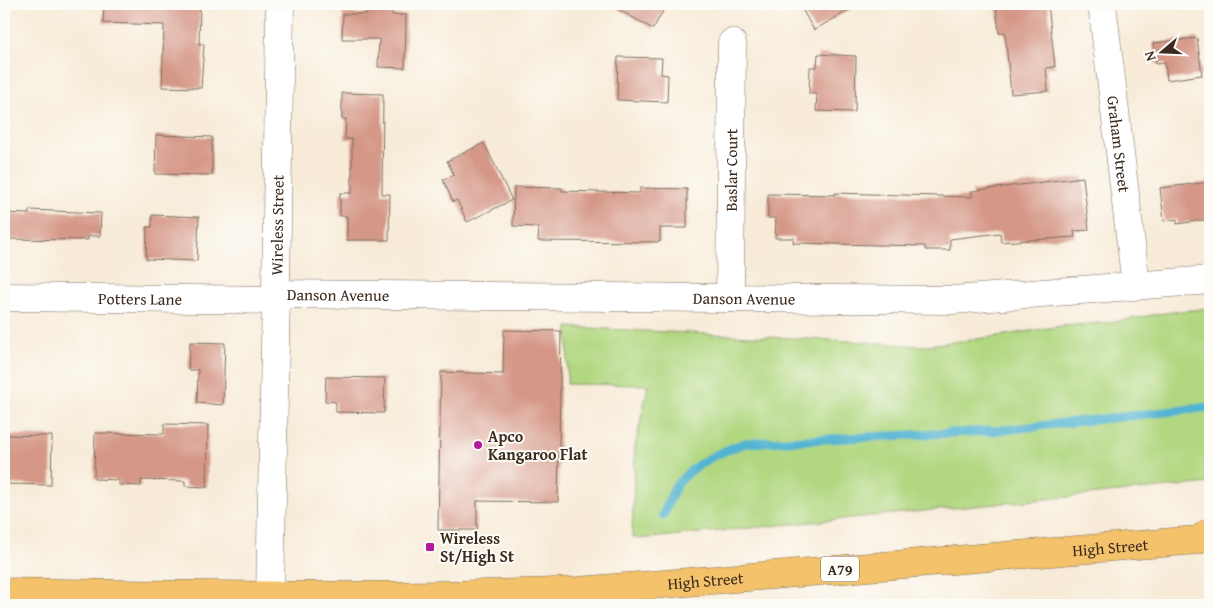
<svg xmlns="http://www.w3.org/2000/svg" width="1214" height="609" viewBox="0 0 1214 609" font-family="'Gentium Book Plus',serif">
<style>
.green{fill:#b1d780;stroke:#76804f}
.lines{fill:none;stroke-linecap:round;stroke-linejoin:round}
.stream{stroke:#53b4d1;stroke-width:9}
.building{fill:#d59888}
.street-casing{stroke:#7d6e5f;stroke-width:29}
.highway-casing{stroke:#7d6e5f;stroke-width:29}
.street{stroke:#fff;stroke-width:28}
.highway{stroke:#f3c26a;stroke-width:28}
.poi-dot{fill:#b5179e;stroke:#fdfcf7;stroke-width:2}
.labels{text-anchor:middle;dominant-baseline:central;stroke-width:4;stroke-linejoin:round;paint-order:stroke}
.shield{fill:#fdfcf7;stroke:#75695f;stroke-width:1}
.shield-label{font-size:15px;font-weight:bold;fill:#3b2a1e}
.street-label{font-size:16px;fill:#3b2a1e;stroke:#fdfcf7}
.poi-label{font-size:16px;font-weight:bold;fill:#3b2a1e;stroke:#fdfcf7;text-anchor:start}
</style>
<rect width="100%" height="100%" fill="#fdfcf7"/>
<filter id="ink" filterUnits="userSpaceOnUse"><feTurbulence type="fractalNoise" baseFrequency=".02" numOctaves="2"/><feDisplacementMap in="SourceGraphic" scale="10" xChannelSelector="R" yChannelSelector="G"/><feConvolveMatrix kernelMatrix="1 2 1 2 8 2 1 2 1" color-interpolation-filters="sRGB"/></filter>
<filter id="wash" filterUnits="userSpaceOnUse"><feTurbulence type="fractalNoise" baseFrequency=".0096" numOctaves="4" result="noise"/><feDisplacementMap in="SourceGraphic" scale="20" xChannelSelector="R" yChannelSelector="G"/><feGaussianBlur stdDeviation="1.12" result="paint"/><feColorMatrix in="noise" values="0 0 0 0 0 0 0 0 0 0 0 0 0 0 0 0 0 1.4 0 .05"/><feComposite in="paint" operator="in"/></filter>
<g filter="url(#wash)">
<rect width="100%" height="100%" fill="#f7ebd8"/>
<path class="green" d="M1210,308V483L638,539L632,536L635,447L648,385L567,384L568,327L851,341L920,346L992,337L1061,326L1113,322L1164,313Z"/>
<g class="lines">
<path class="stream" d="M663,515C667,506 671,495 676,486C692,464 720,452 745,443L993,431L1210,407"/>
</g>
<g id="blocks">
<path class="building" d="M104,4H200L199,44H204L201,88L162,87L164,25L103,23Z
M367,4H393L392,15H406L405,68L378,67L379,39H342L343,14H367Z
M609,4H667L653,29Z
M799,4H860L814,30Z
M996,4H1048L1055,67L1046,68L1048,91L1011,94L1005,32L999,33Z
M1197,38L1202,75L1167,80L1165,63L1156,64L1153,43Z
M818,54L856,56L855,112L816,111L817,94H809L810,67H817Z
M618,57L662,58L661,74L668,75L667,102L617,100Z
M342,93L383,94L382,194H390L389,240H347V216H340V193H352V139H345L346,119H342Z
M156,135L212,137V175L155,174Z
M484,143L512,200L467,222L457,200L453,202L443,180L454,175L447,161Z
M1083,177L1089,230L1074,231L1075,237L1001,242L1000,233L950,239V250H925V246L793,243L794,238H775L776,218H768V194L835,195V193L972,197V191Z
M1210,182V219L1177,224V219L1164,221L1160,188Z
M514,187L562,188V191L640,193V188L687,189V228H660V242L538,241L539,227L513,226Z
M29,210L101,213L100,236H88V240L4,239V213L29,214Z
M152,215L199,217L197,261L146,259L147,227H152Z
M504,330L561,331L558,502L477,501V530H438L441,372L503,374Z
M190,342L225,343L223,405L197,403L198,370H188Z
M326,377L385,378L384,413L336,412V402L325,401Z
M164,424L208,425L207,487L185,486V481L141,480V486L119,485V480L94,479L95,433L164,434Z
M4,435L52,436L51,485L4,484Z"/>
</g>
</g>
<g filter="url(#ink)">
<use href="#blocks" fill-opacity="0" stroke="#7d6e5f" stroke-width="1"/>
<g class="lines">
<defs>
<g id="street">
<path id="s1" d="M1102,4L1136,285"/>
<path id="s2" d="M276,294L952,300L1210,280"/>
<path id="s3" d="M4,297L276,300"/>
<path id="s4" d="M730,298L732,43"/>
<path id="s5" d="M270,596L276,294L280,4"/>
</g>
<g id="highway">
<path id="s6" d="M4,592C195,595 387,599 578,591L1198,540L1210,532"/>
</g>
</defs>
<use href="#street" class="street-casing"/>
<use href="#highway" class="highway-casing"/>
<use href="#street" class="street"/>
<use href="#highway" class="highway"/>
</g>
</g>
<g class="poi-dot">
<circle cx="478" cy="445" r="5"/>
<rect x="425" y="542" width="10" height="10" rx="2.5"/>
</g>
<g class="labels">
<rect class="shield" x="821" y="556.5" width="38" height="25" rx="4"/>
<g class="shield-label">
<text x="840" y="569">A79</text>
</g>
<g class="street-label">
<text stroke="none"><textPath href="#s1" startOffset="141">Graham Street</textPath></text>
<text stroke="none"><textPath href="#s4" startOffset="128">Baslar Court</textPath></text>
<text stroke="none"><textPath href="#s5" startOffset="371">Wireless Street</textPath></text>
<text stroke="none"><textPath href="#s2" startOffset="62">Danson Avenue</textPath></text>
<text stroke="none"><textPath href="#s2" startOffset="468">Danson Avenue</textPath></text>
<text stroke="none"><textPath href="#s3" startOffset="136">Potters Lane</textPath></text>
<text stroke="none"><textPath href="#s6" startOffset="1108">High Street</textPath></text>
<text stroke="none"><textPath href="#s6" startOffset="702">High Street</textPath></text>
</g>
<g class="poi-label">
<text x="488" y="436">Apco<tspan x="488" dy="18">Kangaroo Flat</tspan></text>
<text x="440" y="538">Wireless<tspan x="440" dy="18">St/High St</tspan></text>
</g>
</g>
<rect width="1214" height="609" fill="none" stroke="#fdfcf7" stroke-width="20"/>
<g transform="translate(1162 52) rotate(251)" stroke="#fdfcf7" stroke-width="4" paint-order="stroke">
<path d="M0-4L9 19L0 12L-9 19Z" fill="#3b2a1e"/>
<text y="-8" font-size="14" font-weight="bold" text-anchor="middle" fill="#3b2a1e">N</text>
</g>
</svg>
